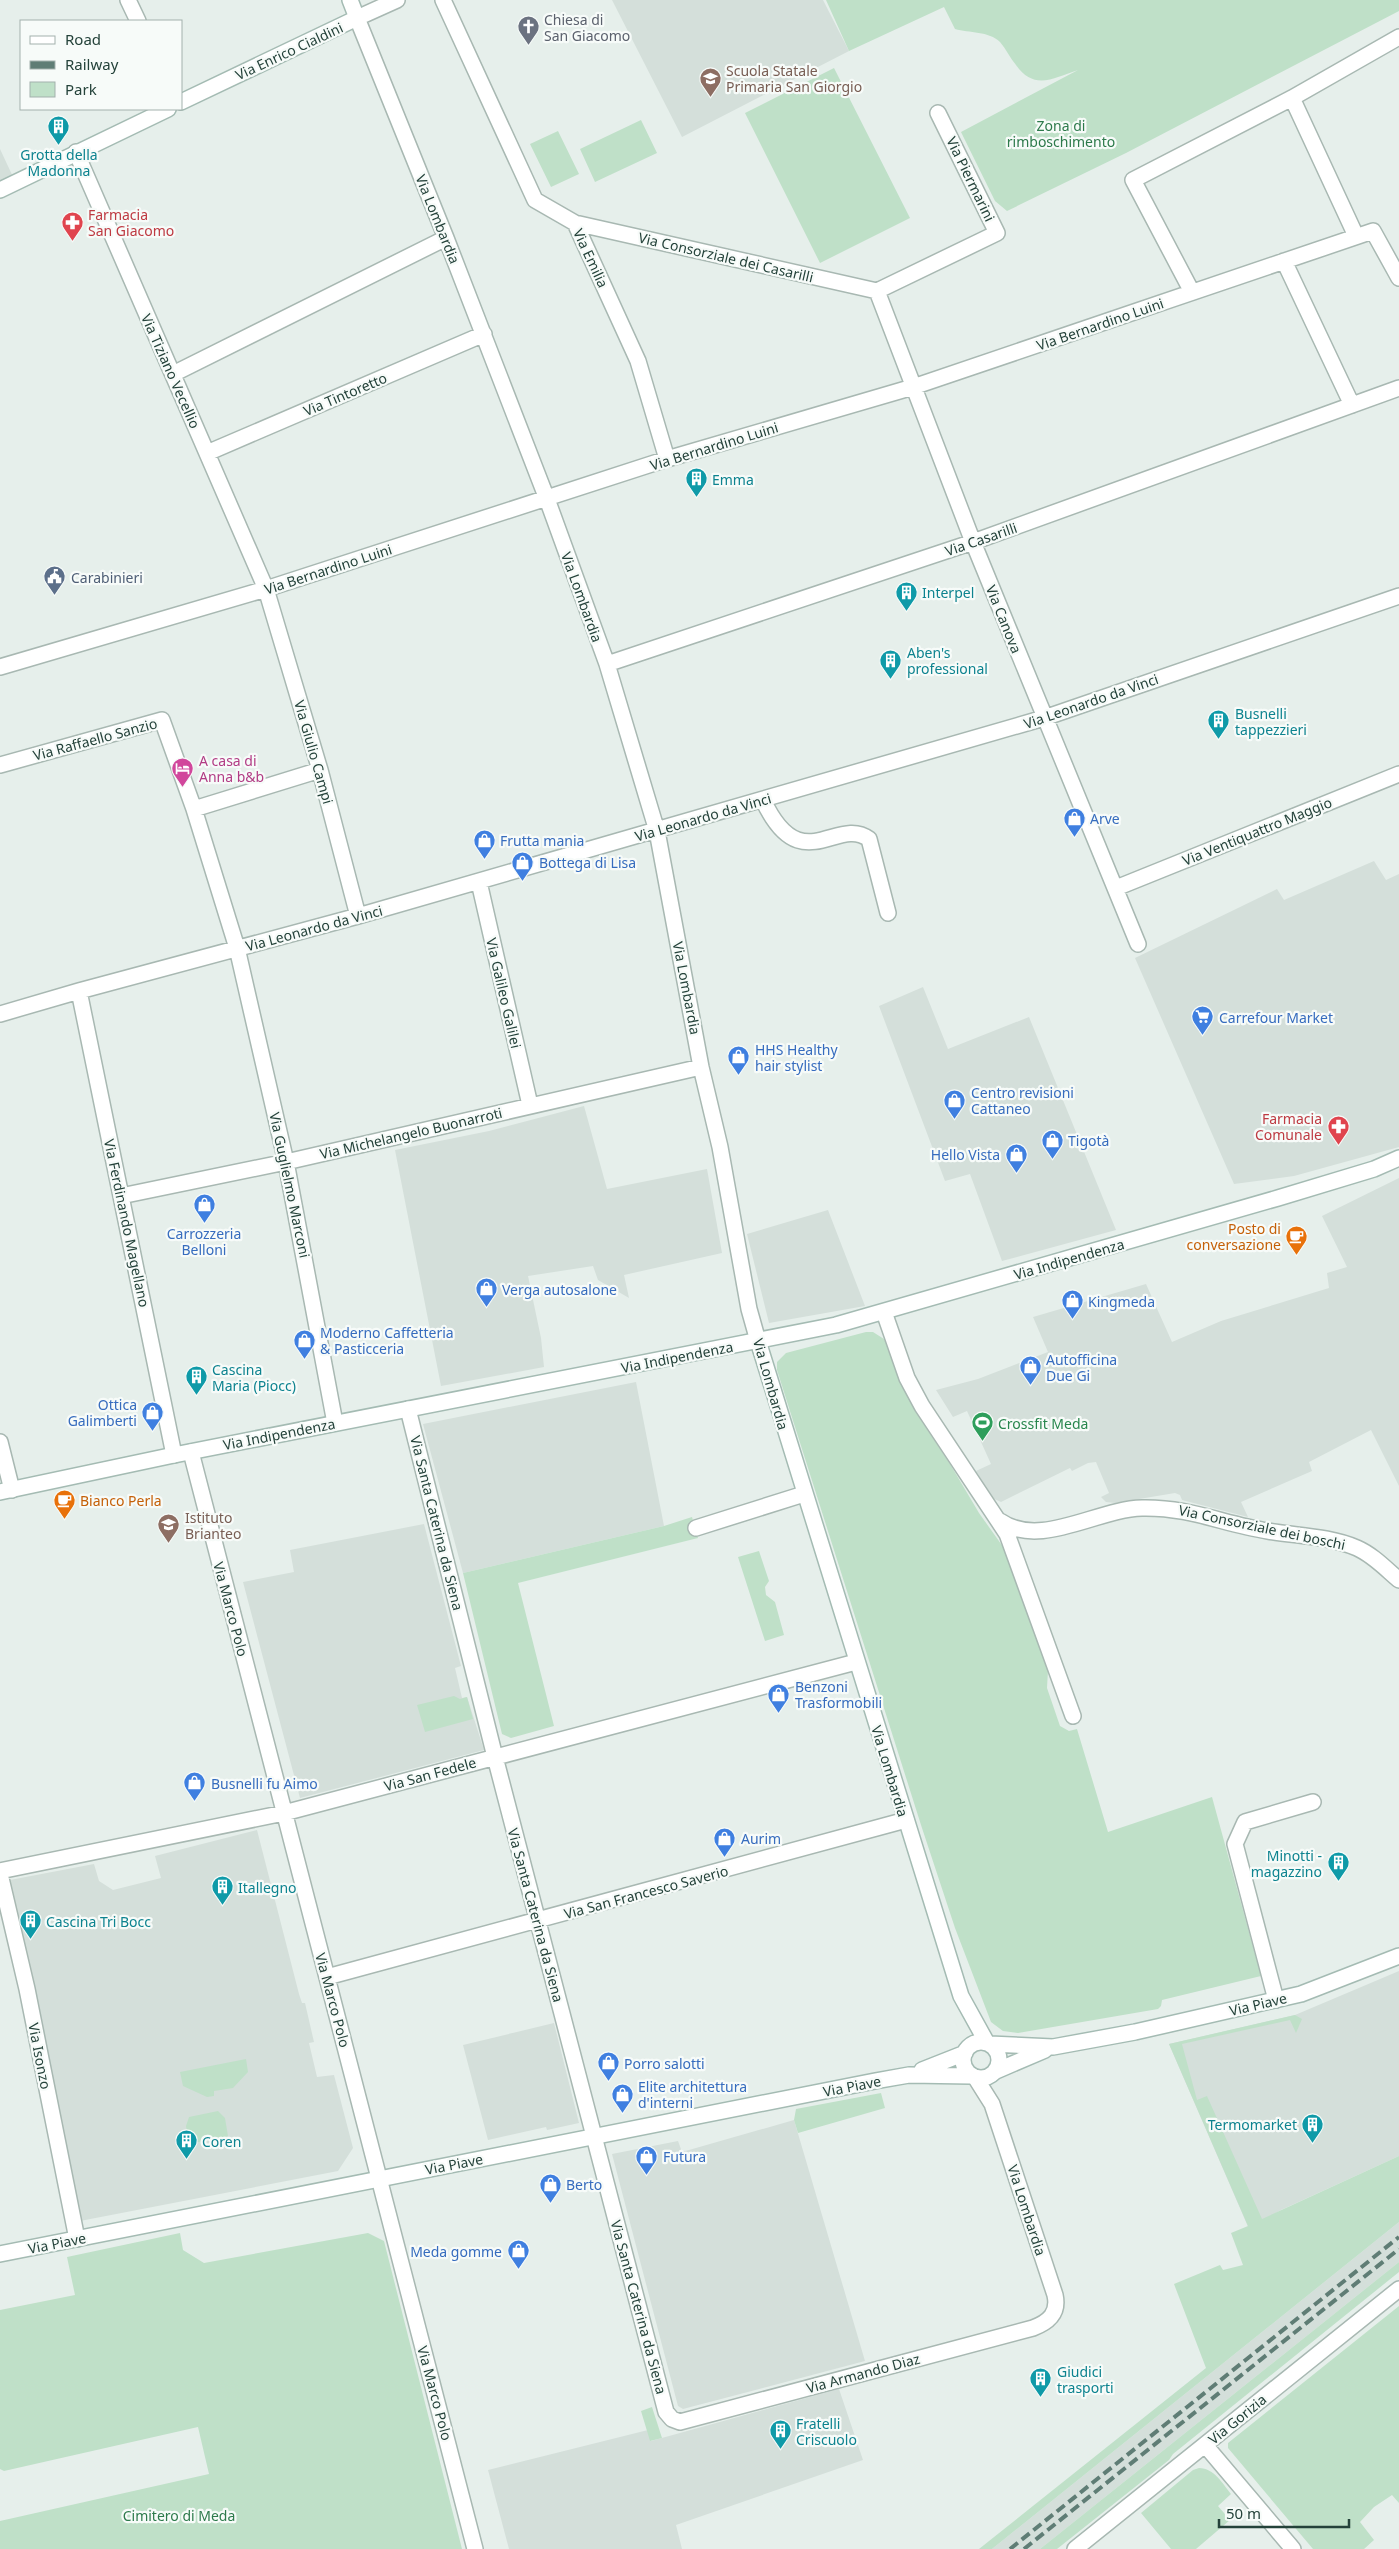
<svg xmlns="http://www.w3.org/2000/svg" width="1399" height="2549" viewBox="0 0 1399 2549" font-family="'Noto Sans',sans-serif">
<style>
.built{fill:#d4dfda}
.green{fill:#bfe0c8}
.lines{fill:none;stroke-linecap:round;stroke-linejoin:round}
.street-casing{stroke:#a8b8b2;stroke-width:18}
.secondary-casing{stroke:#a4bbb3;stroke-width:18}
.street{stroke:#fff;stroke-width:15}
.secondary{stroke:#fff;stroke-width:15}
.rail{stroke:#5f7d75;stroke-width:4;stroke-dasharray:10 5;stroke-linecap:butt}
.labels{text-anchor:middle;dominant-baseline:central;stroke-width:4.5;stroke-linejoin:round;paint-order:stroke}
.worship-label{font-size:14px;fill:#5b616d;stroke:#f7fbf9;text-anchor:start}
.street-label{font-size:14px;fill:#24423a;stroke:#f7fbf9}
.education-label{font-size:14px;fill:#785e54;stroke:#f7fbf9;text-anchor:start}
.park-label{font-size:14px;fill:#2d7a4b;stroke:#f7fbf9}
.culture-label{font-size:14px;fill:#0d838f;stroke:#f7fbf9;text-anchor:start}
.health-label{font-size:14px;fill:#be3a42;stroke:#f7fbf9;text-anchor:start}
.service-label{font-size:14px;fill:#4e5e75;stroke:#f7fbf9;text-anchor:start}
.hotel-label{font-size:14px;fill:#b23c85;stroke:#f7fbf9;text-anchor:start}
.shop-label{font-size:14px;fill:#366cbe;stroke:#f7fbf9;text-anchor:start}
.food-label{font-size:14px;fill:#c56008;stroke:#f7fbf9;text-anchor:end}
.leisure-label{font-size:14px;fill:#27864d;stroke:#f7fbf9;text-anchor:start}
</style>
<rect width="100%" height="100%" fill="#e6efeb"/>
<path class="built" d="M612,0H823L849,51L682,137Z
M0,149L14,179L0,185Z
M1374,861L1386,880L1399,874V1147L1294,1176L1234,1184L1135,958L1277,889L1284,900Z
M923,987L948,1049L1029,1017L1116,1230L1002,1261L970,1174L945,1181L879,1006Z
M584,1106L607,1189L707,1169L722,1253L624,1275L629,1298L598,1280L593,1266L528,1276L541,1338L544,1367L441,1386L395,1150L489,1131Z
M1399,1178V1486L1371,1430L1309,1462L1312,1471L1241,1502L1248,1517L1182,1500L1180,1495L1175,1493L1115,1503L1106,1502L1101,1497L1109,1493L1096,1462L1088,1463L1072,1471L1070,1468L1001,1502L992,1498L976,1471L991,1464L967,1411L953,1417L936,1390L978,1379L1048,1352L1033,1317L1146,1284L1172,1342L1221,1321L1329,1288L1327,1273L1347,1267L1322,1216Z
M828,1210L865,1306L769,1323L747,1234Z
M636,1382L664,1526L463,1573L423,1424Z
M424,1524L461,1666L455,1668L462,1698L467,1697L484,1750L300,1798L243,1582L294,1572L290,1550Z
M257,1830L299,1994L302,2003H305L314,2042L309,2043L317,2077L334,2075L353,2148L338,2171L80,2221L10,1880L94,1864L99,1881L113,1890L161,1878L155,1856Z
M1399,1971V2156L1281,2210L1249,2229L1169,2044L1295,2015Z
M554,2023L579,2123L547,2130L546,2127L488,2140L463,2045Z
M794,2120L865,2361L683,2409L678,2406L612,2154L678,2141L682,2152Z
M1399,2222V2262L1040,2549H992Z
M839,2389L863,2460L676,2525L682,2549H509L488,2470L648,2430L651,2441Z"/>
<path class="green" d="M826,0H1399V11L1126,153L1007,211L995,201L961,132L1078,70C1054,78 1034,91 1016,65C1010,58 1006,49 1000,42C989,31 969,33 955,29L944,7L849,51Z
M834,68L910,218L820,263L745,113Z
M641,120L657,153L595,182L580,149Z
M558,131L579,174L551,187L530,144Z
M866,1332H873L884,1339L915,1411L950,1464L979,1513L1006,1551L1045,1659L1048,1670L1047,1688L1060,1726L1069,1731L1077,1729L1108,1832L1212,1797L1261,1976L1162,2000L1161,2006L1158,2009L1018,2033L1003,2031L991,2022L955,1928L921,1825L777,1370V1362L786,1353Z
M692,1517L698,1538L518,1583L554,1726L511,1738L502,1734L463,1573L664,1526Z
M759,1551L769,1581L765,1587L766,1595L775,1602L784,1635L765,1641L738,1557Z
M454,1696L460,1699L467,1697L473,1719L425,1732L417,1705Z
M1295,2015L1302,2019L1296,2033L1290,2020L1182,2044L1197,2100L1207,2096L1262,2219L1399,2156V2222L992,2549H979L1206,2368L1174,2284L1220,2265L1223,2270L1243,2265L1231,2233L1248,2226L1169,2044Z
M246,2059L248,2072L233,2088L214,2091V2096L207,2097L183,2086L180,2072Z
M881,2093L885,2108L798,2133L794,2120L796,2109Z
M218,2111L225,2118L228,2136L189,2144L186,2126L189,2117Z
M180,2233L183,2250L204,2263L368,2233L384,2241L462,2549H0V2521L209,2474L198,2427L4,2471L0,2469V2310L75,2295L67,2257Z
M1399,2262V2272L1173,2454L1169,2460L1057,2549H1040Z
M1399,2306V2503L1392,2495L1374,2507L1360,2522L1374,2540L1364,2549H1313L1228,2448V2443Z
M652,2407L662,2438L650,2441L641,2411Z
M1199,2468C1214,2468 1223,2484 1231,2494L1218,2506L1230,2520L1196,2549H1171L1141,2513L1193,2470Z"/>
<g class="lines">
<defs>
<path id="street" d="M128,0L138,21
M397,0L357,18L446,238L547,499L607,664L657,831L701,1067L720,1147L749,1309L758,1341
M443,0L535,200L575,223L638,361L667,459
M1292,98L1356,236
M76,152L266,589L320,770L358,916
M575,223L877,291
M1284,261L1352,405
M877,291L973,542L1138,944
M877,291L997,233L938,113
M1192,292L1133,180L1292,98L1399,37
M173,374L446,238
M207,453L484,334
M607,664L973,542L1399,388
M0,667L266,589L667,459L913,387L1373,231L1399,278
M0,765L162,720L194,809L237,948L286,1162L335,1423
M763,800C801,881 837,815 869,839L888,913
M194,809L320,770
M479,882L530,1105
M1116,888L1399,774
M79,991L174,1455
M0,1014L79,991L358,916L1044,718L1399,596
M121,1196L286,1162L701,1067
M884,1312L907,1378L922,1406L1007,1534L1073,1716
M408,1409L495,1757L666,2412L672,2419L680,2422L1033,2328C1049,2322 1059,2313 1055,2295L992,2104L975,2077
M0,1442L12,1490
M191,1452L475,2549
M1000,1521C1040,1549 1097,1509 1142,1508C1190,1507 1223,1524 1268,1531C1297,1536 1330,1536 1357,1548C1373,1555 1386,1569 1399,1580
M696,1528L804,1494
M0,1871L284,1813L856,1662
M0,1874L27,1989L77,2239
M327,1977L906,1820
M1276,2000L1235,1844L1245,1822L1313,1802
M1205,2445L1293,2549
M1075,2549L1399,2289"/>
<path id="secondary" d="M181,102L357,18L350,0
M0,190L168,109
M758,1341L961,1996L987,2043
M0,1492L174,1455L836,1325L1278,1198L1374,1169L1399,1158
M963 2060a18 18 0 1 1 36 0a18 18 0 1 1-36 0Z
M990,2044L1053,2047L1135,2032L1301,1994L1399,1956
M922,2070L965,2053
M996,2071L1045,2050
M0,2254L875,2081L909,2075L971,2076"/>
</defs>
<use href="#street" class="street-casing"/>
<use href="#secondary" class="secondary-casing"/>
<use href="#street" class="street"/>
<use href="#secondary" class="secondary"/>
<path class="rail" d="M1010,2549L1399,2237
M1024,2549L1399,2249"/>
</g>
<defs>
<symbol id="church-pin" viewBox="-11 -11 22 30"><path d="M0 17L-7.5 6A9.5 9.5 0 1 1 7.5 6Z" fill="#6b7280" stroke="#f7fbf9"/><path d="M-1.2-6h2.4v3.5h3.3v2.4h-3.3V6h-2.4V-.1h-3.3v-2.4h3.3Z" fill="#fff"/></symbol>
<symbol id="school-pin" viewBox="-11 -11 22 30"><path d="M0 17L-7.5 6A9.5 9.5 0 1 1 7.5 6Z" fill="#8d6e63" stroke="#f7fbf9"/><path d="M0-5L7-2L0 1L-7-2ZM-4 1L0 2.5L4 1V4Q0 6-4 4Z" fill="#fff"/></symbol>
<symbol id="building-pin" viewBox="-11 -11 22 30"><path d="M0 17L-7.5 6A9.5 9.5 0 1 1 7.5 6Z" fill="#0f9aa8" stroke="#f7fbf9"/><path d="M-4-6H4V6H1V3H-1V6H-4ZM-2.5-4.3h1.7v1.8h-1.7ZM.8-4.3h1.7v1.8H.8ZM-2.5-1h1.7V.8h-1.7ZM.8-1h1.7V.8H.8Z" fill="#fff"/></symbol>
<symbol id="pharmacy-pin" viewBox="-11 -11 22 30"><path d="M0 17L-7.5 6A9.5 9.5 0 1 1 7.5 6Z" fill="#e0444e" stroke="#f7fbf9"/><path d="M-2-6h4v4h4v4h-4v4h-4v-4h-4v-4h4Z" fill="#fff"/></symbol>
<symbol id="civic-pin" viewBox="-11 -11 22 30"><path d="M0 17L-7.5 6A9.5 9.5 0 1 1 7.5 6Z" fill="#5c6f8a" stroke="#f7fbf9"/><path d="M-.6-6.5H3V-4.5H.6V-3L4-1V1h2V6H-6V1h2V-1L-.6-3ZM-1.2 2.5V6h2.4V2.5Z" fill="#fff"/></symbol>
<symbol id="hotel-pin" viewBox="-11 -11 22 30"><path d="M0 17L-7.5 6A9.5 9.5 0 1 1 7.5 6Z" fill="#d1479c" stroke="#f7fbf9"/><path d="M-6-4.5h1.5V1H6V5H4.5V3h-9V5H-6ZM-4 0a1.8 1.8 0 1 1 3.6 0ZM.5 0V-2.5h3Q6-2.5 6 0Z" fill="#fff"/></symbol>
<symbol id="shop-pin" viewBox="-11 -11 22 30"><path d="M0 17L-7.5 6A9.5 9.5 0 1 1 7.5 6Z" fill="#3f7fe0" stroke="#f7fbf9"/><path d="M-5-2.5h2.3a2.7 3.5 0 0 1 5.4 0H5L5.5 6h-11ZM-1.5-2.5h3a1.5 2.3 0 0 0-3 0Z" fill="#fff"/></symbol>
<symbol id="supermarket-pin" viewBox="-11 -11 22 30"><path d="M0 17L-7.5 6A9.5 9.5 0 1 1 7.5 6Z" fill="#3f7fe0" stroke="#f7fbf9"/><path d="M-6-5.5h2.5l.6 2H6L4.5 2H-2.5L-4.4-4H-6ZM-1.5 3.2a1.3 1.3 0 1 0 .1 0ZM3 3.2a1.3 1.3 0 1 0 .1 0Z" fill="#fff"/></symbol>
<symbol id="cafe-pin" viewBox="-11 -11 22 30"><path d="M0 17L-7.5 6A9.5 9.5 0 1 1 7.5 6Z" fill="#e8710a" stroke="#f7fbf9"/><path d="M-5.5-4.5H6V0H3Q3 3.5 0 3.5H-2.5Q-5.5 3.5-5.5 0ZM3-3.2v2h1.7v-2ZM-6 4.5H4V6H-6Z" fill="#fff"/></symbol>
<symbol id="stadium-pin" viewBox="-11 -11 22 30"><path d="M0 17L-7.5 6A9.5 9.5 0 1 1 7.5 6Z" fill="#2e9e5b" stroke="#f7fbf9"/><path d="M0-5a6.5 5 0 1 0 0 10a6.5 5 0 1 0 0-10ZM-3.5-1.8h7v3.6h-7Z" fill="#fff"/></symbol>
</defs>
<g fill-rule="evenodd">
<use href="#church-pin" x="516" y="14" width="25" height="34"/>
<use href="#school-pin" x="698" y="66" width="25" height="34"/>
<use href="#building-pin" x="46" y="114" width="25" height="34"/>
<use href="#pharmacy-pin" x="60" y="210" width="25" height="34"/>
<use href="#building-pin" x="684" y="466" width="25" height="34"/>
<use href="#civic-pin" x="42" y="564" width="25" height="34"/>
<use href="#building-pin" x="894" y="580" width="25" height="34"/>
<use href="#building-pin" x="878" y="648" width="25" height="34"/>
<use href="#building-pin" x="1206" y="708" width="25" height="34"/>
<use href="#hotel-pin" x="170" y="756" width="25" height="34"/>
<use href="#shop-pin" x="1062" y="806" width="25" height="34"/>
<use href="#shop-pin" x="472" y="828" width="25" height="34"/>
<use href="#shop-pin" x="510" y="850" width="25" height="34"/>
<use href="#supermarket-pin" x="1190" y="1004" width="25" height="34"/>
<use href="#shop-pin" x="726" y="1044" width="25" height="34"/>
<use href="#shop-pin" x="942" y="1088" width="25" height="34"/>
<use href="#pharmacy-pin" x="1326" y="1114" width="25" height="34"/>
<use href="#shop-pin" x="1040" y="1128" width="25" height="34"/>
<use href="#shop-pin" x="1004" y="1142" width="25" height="34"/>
<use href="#shop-pin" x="192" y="1192" width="25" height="34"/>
<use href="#cafe-pin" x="1284" y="1224" width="25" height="34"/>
<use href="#shop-pin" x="474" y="1276" width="25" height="34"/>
<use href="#shop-pin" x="1060" y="1288" width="25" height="34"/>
<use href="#shop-pin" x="292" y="1328" width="25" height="34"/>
<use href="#shop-pin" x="1018" y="1354" width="25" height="34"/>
<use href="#building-pin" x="184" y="1364" width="25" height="34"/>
<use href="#shop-pin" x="140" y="1400" width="25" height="34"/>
<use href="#stadium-pin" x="970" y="1410" width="25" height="34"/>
<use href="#cafe-pin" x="52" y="1488" width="25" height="34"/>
<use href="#school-pin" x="156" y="1512" width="25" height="34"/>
<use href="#shop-pin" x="766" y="1682" width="25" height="34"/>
<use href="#shop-pin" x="182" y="1770" width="25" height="34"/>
<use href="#shop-pin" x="712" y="1826" width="25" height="34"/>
<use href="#building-pin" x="1326" y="1850" width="25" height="34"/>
<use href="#building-pin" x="210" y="1874" width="25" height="34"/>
<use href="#building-pin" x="18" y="1908" width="25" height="34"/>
<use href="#shop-pin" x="596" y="2050" width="25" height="34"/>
<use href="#shop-pin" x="610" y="2082" width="25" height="34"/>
<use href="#building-pin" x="1300" y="2112" width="25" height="34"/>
<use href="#building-pin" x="174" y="2128" width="25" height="34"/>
<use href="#shop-pin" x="634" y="2144" width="25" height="34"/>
<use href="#shop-pin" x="538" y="2172" width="25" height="34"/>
<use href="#shop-pin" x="506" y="2238" width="25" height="34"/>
<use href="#building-pin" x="1028" y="2366" width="25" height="34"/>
<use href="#building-pin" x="768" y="2418" width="25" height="34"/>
</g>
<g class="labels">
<g class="worship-label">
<text x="544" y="19">Chiesa di<tspan x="544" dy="16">San Giacomo</tspan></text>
</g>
<g class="street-label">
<text transform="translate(289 51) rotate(-25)">Via Enrico Cialdini</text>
<text transform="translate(971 179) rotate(64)">Via Piermarini</text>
<text transform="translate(438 219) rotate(68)">Via Lombardia</text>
<text transform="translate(726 257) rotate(13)">Via Consorziale dei Casarilli</text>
<text transform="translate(591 258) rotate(65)">Via Emilia</text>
<text transform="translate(1100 324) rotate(-19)">Via Bernardino Luini</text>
<text transform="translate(171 371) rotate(66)">Via Tiziano Vecellio</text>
<text transform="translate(345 394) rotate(-23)">Via Tintoretto</text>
<text transform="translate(714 446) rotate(-17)">Via Bernardino Luini</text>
<text transform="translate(981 539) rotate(-19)">Via Casarilli</text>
<text transform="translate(328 569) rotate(-18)">Via Bernardino Luini</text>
<text transform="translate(582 597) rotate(70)">Via Lombardia</text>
<text transform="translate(1004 619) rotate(68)">Via Canova</text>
<text transform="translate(1091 701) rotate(-19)">Via Leonardo da Vinci</text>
<text transform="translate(95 739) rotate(-15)">Via Raffaello Sanzio</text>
<text transform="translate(314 752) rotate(74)">Via Giulio Campi</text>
<text transform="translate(703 817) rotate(-16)">Via Leonardo da Vinci</text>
<text transform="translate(1257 831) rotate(-22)">Via Ventiquattro Maggio</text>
<text transform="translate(314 928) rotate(-15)">Via Leonardo da Vinci</text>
<text transform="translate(687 988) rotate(79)">Via Lombardia</text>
<text transform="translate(504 993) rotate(77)">Via Galileo Galilei</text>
<text transform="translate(411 1133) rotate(-13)">Via Michelangelo Buonarroti</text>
<text transform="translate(290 1185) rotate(78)">Via Guglielmo Marconi</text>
<text transform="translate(127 1223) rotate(78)">Via Ferdinando Magellano</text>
<text transform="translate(1069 1259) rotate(-16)">Via Indipendenza</text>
<text transform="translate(677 1357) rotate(-11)">Via Indipendenza</text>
<text transform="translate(771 1384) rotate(74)">Via Lombardia</text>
<text transform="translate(279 1434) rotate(-11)">Via Indipendenza</text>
<text transform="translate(437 1523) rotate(76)">Via Santa Caterina da Siena</text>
<text transform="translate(1262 1527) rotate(12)">Via Consorziale dei boschi</text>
<text transform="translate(231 1609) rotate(75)">Via Marco Polo</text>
<text transform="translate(890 1771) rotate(73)">Via Lombardia</text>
<text transform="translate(430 1774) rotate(-15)">Via San Fedele</text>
<text transform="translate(646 1892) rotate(-15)">Via San Francesco Saverio</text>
<text transform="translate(536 1915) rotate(75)">Via Santa Caterina da Siena</text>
<text transform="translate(333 2000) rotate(75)">Via Marco Polo</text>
<text transform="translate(1258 2004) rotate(-13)">Via Piave</text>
<text transform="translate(40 2056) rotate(79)">Via Isonzo</text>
<text transform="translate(852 2086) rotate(-11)">Via Piave</text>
<text transform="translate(454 2164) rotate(-11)">Via Piave</text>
<text transform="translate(1027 2210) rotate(72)">Via Lombardia</text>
<text transform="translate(57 2243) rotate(-11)">Via Piave</text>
<text transform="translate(639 2307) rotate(75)">Via Santa Caterina da Siena</text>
<text transform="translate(863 2373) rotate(-15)">Via Armando Diaz</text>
<text transform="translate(435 2393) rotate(75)">Via Marco Polo</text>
<text transform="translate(1237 2419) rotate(-39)">Via Gorizia</text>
</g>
<g class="education-label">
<text x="726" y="70">Scuola Statale<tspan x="726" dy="16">Primaria San Giorgio</tspan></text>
<text x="185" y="1517">Istituto<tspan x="185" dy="16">Brianteo</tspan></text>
</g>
<g class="park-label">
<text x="1061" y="125">Zona di<tspan x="1061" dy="16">rimboschimento</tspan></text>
<text x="179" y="2515">Cimitero di Meda</text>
</g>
<g class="culture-label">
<text x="59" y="154" text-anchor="middle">Grotta della<tspan x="59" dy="16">Madonna</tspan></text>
<text x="712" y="479">Emma</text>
<text x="922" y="592">Interpel</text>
<text x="907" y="652">Aben's<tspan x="907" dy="16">professional</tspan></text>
<text x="1235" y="713">Busnelli<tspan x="1235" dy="16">tappezzieri</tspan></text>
<text x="212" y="1369">Cascina<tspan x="212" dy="16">Maria (Piocc)</tspan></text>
<text x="1322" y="1855" text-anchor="end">Minotti -<tspan x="1322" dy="16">magazzino</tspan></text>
<text x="238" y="1887">Itallegno</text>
<text x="46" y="1921">Cascina Tri Bocc</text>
<text x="1297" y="2124" text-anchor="end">Termomarket</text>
<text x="202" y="2141">Coren</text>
<text x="1057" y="2371">Giudici<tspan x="1057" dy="16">trasporti</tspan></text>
<text x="796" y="2423">Fratelli<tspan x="796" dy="16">Criscuolo</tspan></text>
</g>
<g class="health-label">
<text x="88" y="214">Farmacia<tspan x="88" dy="16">San Giacomo</tspan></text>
<text x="1322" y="1118" text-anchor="end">Farmacia<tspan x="1322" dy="16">Comunale</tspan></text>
</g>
<g class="service-label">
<text x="71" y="577">Carabinieri</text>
</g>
<g class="hotel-label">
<text x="199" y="760">A casa di<tspan x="199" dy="16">Anna b&amp;b</tspan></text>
</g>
<g class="shop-label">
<text x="1090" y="818">Arve</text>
<text x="500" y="840">Frutta mania</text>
<text x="539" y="862">Bottega di Lisa</text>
<text x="1219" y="1017">Carrefour Market</text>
<text x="755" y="1049">HHS Healthy<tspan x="755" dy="16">hair stylist</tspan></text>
<text x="971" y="1092">Centro revisioni<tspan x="971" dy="16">Cattaneo</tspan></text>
<text x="1068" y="1140">Tigotà</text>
<text x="1000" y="1154" text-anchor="end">Hello Vista</text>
<text x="204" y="1233" text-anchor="middle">Carrozzeria<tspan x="204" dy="16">Belloni</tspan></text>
<text x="502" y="1289">Verga autosalone</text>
<text x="1088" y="1301">Kingmeda</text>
<text x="320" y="1332">Moderno Caffetteria<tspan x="320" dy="16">&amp; Pasticceria</tspan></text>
<text x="1046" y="1359">Autofficina<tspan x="1046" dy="16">Due Gi</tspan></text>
<text x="137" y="1404" text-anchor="end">Ottica<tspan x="137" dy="16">Galimberti</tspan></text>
<text x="795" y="1686">Benzoni<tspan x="795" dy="16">Trasformobili</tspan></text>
<text x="211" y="1783">Busnelli fu Aimo</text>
<text x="741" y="1838">Aurim</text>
<text x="624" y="2063">Porro salotti</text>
<text x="638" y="2086">Elite architettura<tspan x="638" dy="16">d'interni</tspan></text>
<text x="663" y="2156">Futura</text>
<text x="566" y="2184">Berto</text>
<text x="502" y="2251" text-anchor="end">Meda gomme</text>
</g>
<g class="food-label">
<text x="1281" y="1228">Posto di<tspan x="1281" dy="16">conversazione</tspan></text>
<text x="80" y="1500" text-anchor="start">Bianco Perla</text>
</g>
<g class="leisure-label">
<text x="998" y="1423">Crossfit Meda</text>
</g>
</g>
<rect x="20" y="20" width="162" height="90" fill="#f7fbf9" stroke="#a3b1ad"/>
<rect x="30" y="36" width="25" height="8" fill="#ffffff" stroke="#a3b1ad"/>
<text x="65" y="45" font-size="15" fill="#24423a">Road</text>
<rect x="30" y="61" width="25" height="8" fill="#5f7d75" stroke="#a3b1ad"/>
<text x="65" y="70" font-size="15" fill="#24423a">Railway</text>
<rect x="30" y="82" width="25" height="15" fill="#bfe0c8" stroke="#a3b1ad"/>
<text x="65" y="95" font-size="15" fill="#24423a">Park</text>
<path d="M1219 2519v8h130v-8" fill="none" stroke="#24423a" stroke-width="2.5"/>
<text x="1226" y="2519" font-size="15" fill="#24423a" stroke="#f7fbf9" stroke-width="4" paint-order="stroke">50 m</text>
</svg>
